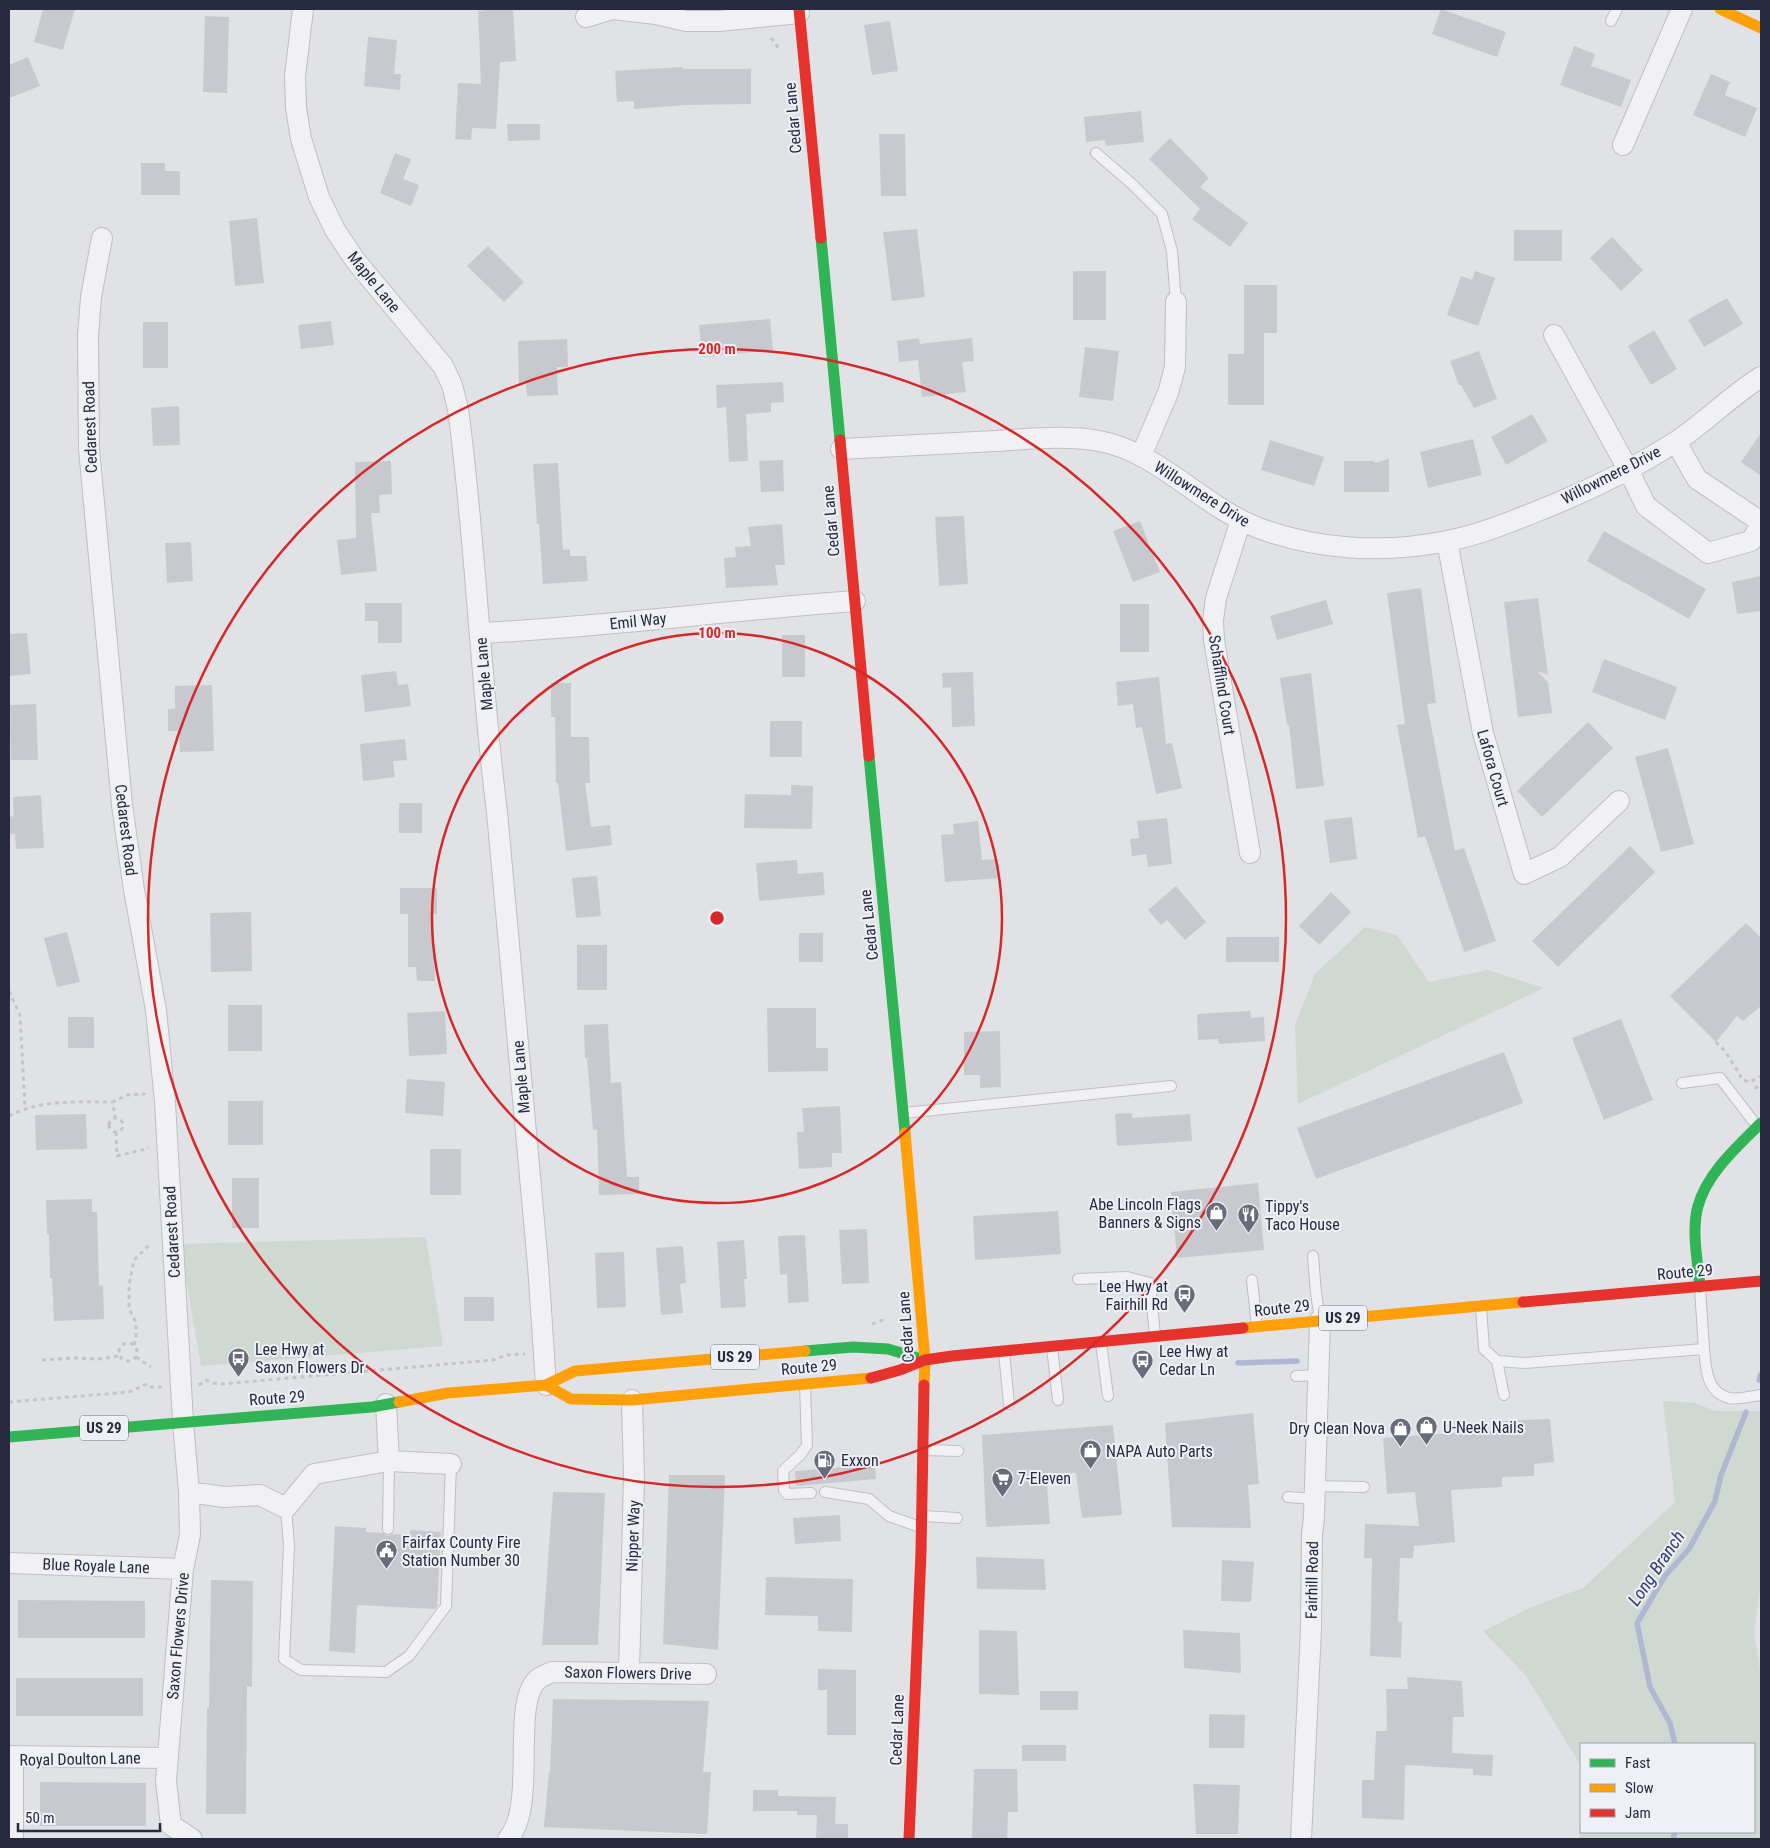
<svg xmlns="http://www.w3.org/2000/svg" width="1770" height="1848" viewBox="0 0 1770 1848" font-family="'Roboto Condensed',sans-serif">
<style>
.green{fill:#cfd9d1}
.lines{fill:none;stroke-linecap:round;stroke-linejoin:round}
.stream{stroke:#afb7d2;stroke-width:5.5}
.building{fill:#c8c9ce}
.lane-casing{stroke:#bebfc4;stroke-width:12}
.street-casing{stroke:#bebfc4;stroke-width:22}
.path{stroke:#c3c3ca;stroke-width:3;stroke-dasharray:4 4;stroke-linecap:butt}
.lane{stroke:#f1f1f3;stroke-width:10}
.street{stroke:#f1f1f3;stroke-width:20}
.fast{stroke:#30b455;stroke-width:11}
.slow{stroke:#ff9f0a;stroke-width:11}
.jam{stroke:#e5322d;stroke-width:11}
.ring{fill:none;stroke:#d62828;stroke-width:2.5}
.labels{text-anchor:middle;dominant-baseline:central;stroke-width:4;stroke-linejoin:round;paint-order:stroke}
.shield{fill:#eff0f6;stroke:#646677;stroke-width:1}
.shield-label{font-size:15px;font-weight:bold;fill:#282b40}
.street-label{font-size:16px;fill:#282b40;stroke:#eff0f6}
.poi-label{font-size:16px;fill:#282b40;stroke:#eff0f6;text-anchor:start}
.water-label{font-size:18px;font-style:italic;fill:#324074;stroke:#eff0f6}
.centre{fill:#d62828;stroke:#eff0f6;stroke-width:2.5}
.ring-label{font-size:15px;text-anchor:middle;font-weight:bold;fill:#d62828;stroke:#eff0f6;stroke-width:4;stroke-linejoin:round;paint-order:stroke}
</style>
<rect width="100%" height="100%" fill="#e1e2e6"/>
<path class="green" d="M1365,927L1397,935L1429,982L1488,970L1544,988L1298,1104L1295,1025L1315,974Z
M426,1237L443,1346L201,1366L180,1244Z
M1663,1401L1695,1403L1715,1411H1761V1582L1754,1633L1761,1676V1839H1579L1581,1803V1832H1754V1744H1581V1766L1526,1676L1483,1631L1531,1607L1583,1588L1675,1502Z"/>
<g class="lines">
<path class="stream" d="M1238,1363L1297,1361
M1759,1380L1761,1374
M1675,1744L1670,1723L1650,1687L1637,1623L1665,1576L1689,1549L1715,1501L1721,1475L1746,1412
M1673,1839L1675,1832"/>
</g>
<path class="building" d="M43,9H75L63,50L34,42Z
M488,9H513L516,61L500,62L496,129L472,128L471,140L455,139L458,83L481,84L478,11L488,10Z
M1441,9L1506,32L1497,57L1432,34Z
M205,16L229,17L227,93L203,92Z
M890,21L898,71L872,75L864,25Z
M368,37L397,40L394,74H401L400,90L364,86Z
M1574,46L1595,54L1591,66L1631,80L1621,107L1560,85Z
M28,57L40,86L9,98V65Z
M683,67V69H751V104L685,105L634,109V101L617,102L615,71Z
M1711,74L1730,82L1725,95L1757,108L1745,137L1693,115Z
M1141,111L1144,142L1106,146L1105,140L1086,142L1084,117Z
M507,124H540V140L508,141Z
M879,134H905L906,196H881Z
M1170,138L1209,178L1200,187L1248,223L1230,247L1192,219L1200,209L1149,159Z
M395,153L411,159L403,179L419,185L411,206L380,193Z
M141,163H165V171H180V195H141Z
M257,218L264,283L235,286L229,221Z
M917,229L925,297L892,301L883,232Z
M1514,230H1562V261H1514Z
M1612,237L1643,270L1621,291L1590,258Z
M488,246L524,282L504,302L467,266Z
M1073,271H1106V320H1073Z
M1475,271L1495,278L1478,326L1447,315L1461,276L1472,280Z
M1244,285H1277V333H1264V405H1228V354H1244Z
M1727,298L1743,324L1704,347L1688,320Z
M770,319L773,350L702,357L699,325Z
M331,321L334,345L301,349L298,325Z
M143,322H168V368H143Z
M1654,330L1677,369L1651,385L1628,346Z
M919,338L920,344L972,338L974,361L962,362L966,392L922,397L918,360L899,362L897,341Z
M567,339L568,367H557L558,395L527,396L526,383L519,384L518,341Z
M1085,347L1119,351L1113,401L1079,397Z
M1479,351L1497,399L1474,408L1461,385H1459L1450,361Z
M783,382L784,402L771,403V412L746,414L748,461L729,462L726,407L717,408L716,385Z
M179,406L180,445L153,446L151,408Z
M1532,414L1548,441L1506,465L1491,437Z
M1761,433V476L1741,462Z
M1473,439L1482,475L1428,488L1420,452Z
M1270,440L1324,457L1314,486L1261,470Z
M1389,459V492H1344V461H1374L1375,463Z
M783,460L784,491L761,492L759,461Z
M391,461L392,494L379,495L380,513H371L377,571L341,575L337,540L356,538L355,462Z
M558,463L563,550L570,549V556H586L588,581L543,584L539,524H537L533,464Z
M964,516L968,584L939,586L935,517Z
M1140,521L1160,572L1133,582L1113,531Z
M782,524L785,565H775L778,585L726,588L724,558L736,557L735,547L751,546L748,527Z
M1604,531L1706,589L1689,619L1587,561Z
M191,542L193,581L167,583L165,543Z
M1761,576V611L1737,614L1732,582Z
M1421,588L1436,703L1427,704L1455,851L1464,848L1496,941L1464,952L1425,836L1418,838L1397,725L1405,724L1387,593Z
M1538,598L1548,675L1537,671L1548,682L1552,713L1518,717L1504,602Z
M1326,600L1333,624L1277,640L1270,616Z
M365,603H402V643H378V621H365Z
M1120,604H1149V652H1120Z
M27,633L31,674L9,676V634Z
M782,635H805V677H782Z
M1604,659L1677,687L1665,720L1592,692Z
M396,671L398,685L408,684L411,706L365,712L361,675Z
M973,672L975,726L952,727L951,687L943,688L942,673Z
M1311,673L1324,786L1296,789L1289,725H1287L1280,678Z
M1159,677L1166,744L1172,743L1182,788L1156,794L1142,727L1136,728L1133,704L1118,706L1116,682Z
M551,683H571V737H589L590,783H585L591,827L610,825L612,845L566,851L558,783H556L555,717H551Z
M212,685L214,751L180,752L179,731H168V709H175V686Z
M36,704L38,760H11L10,705Z
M770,721H802V757H770Z
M1588,722L1613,748L1542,817L1517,791Z
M405,739L407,760L393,761L395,777L363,781L360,744Z
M1668,748L1694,844L1661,852L1635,757Z
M791,785L813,786L812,829L744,828L745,794L791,795Z
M41,795L44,848L16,849L15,834H9V817L14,816L13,797Z
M399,803H422V833H399Z
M1352,817L1357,859L1330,863L1324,820Z
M1167,818L1172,864L1148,867L1146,854L1132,856L1130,839L1139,838L1137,821Z
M978,821L982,860L998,859L1000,878L945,882L941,835L954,834L953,824Z
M1630,846L1655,872L1558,967L1532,941Z
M797,860L798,874L823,872L825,895L759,901L756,863Z
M597,876L601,916L576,918L572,878Z
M1176,886L1206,922L1185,940L1167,920L1161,925L1148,910Z
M400,888H437V914H433L435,981H417L416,967H408V914H400Z
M1331,892L1351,912L1319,945L1299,926Z
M251,912L252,971L211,972L210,913Z
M1746,923L1761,938V1006L1743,1021L1737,1016L1716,1042L1670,996Z
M67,932L80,982L57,987L44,938Z
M799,933H823V962H799Z
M1226,937H1279V962H1226Z
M577,945H607V990H577Z
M228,1005H262V1051H228Z
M767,1008H816V1048H828V1071L768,1072Z
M445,1011L447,1054L409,1056L407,1013Z
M1250,1011L1251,1018L1264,1017L1265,1041L1219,1044L1218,1039L1198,1040L1197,1014Z
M68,1017H94V1048H68Z
M1621,1019L1653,1100L1604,1120L1572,1038Z
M608,1024L611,1083L621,1082L627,1177H639V1194L599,1195L597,1129L593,1130L587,1058H585L584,1025Z
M1000,1031L1001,1087L980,1088V1075H964V1032Z
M1504,1052L1523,1103L1316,1179L1297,1128Z
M407,1079L445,1082L443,1116L405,1113Z
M228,1101H263V1145H228Z
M840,1106L842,1153H832V1167L799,1169L797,1132H804L802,1108Z
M1132,1113V1118L1190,1114L1192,1141L1117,1146L1115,1114Z
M86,1114L87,1149L36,1150L35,1115Z
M430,1149H461V1195H430Z
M232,1178H259V1228H232Z
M1258,1183L1264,1250L1177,1258L1171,1192Z
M92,1199V1212H97L99,1286L103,1285L104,1319L54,1321L52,1278H50L49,1234H47L46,1200Z
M1058,1211L1061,1254L975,1260L973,1216Z
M867,1229L869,1283L842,1284L839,1230Z
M805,1235L809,1302L788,1303L787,1274L780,1275L778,1236Z
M744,1240L747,1279H744L746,1307L721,1308L717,1242Z
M683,1246L686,1283L680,1284L683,1313L661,1315L656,1248Z
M624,1252L626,1307L597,1308L595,1253Z
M464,1297H494V1321H464Z
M1253,1413L1259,1484L1248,1485L1251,1528L1172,1527L1165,1423Z
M1550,1419L1554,1462L1534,1464V1476L1502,1477V1487L1451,1490L1455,1542L1414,1546L1413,1558H1400L1398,1622H1402L1401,1658L1370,1656L1372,1558H1364L1365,1524L1419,1526L1415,1492L1387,1494L1383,1438L1501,1430L1500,1421Z
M1113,1425L1122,1515L1082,1518L1076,1473H1046L1050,1524L986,1527L982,1435Z
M875,1465L876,1479L796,1486L795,1471Z
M669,1475H725L718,1650L663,1644Z
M553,1492L605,1493L598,1645H542Z
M840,1515L841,1541L795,1544L793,1518Z
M335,1526L366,1528V1532L383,1533L387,1536L393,1534L410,1535V1530L441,1532L437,1607L435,1609L357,1605L355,1653L329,1651Z
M976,1557L1044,1559L1046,1590L977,1589Z
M1222,1560L1254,1562L1251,1602L1221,1601Z
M766,1577L853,1579L852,1632L818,1631V1616L765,1615Z
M211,1580L253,1581L252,1687L247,1686L246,1814H206L207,1708H209Z
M18,1600L145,1601V1638H18Z
M979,1630L1017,1631L1019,1695L979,1694Z
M1183,1630L1240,1633L1241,1673L1184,1668Z
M818,1669L856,1670V1735H827V1690H818Z
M1407,1677L1462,1681L1464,1717H1453L1452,1753L1493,1755L1492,1776L1473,1775V1769L1405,1765L1404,1820L1362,1818V1780H1374L1376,1731H1387L1386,1689H1408Z
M16,1678H143V1716H16Z
M1040,1691H1078V1710H1040Z
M553,1699L709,1701L703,1772H711L707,1834L544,1827L549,1772H550Z
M1209,1714L1245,1715L1244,1748H1209Z
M1022,1745H1066V1761H1022Z
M974,1769H1017L1018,1812H1008L1007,1839H972Z
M40,1782L146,1783V1826H40Z
M1193,1784L1240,1785L1238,1834H1196Z
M753,1790H778V1796L836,1797L835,1824H848V1839H816L817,1815H797V1811H753Z"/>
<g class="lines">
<defs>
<path id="lane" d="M1611,21L1617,9
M1096,153L1132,184L1162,214L1172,251L1176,302
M1682,1083L1720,1078L1757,1126
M904,1113L1171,1086
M1313,1256L1316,1293L1320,1319
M1078,1279L1127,1277L1150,1283L1155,1336
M1252,1280L1257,1326
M1481,1307L1484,1349L1497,1361L1525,1363L1704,1349L1700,1288
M1101,1343L1108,1396
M1052,1347L1058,1400
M1704,1349C1706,1368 1706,1392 1729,1398C1738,1400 1752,1396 1761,1395
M1004,1352L1009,1404
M1497,1361L1504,1395
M1296,1376L1318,1375
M805,1385L807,1445L801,1454L783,1471L784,1490L787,1494L811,1493
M924,1450L958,1451
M1314,1486L1364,1487
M825,1492L869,1499L889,1516L920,1527
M1288,1497L1314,1499
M286,1508L289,1546L284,1659L301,1670L386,1672L409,1656L446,1606L451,1464
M923,1516L957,1518
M388,1529L389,1461"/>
<path id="street" d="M303,9L295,76L296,108L301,139L319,197L335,230L355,260L443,366L452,385L458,409C476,543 480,678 497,812L538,1265L546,1385
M586,17L613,9L656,14L686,21H719L799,13
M1623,145L1682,9
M102,238L91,297L88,336L89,449L122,805L134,890L156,1010L165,1102L183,1422L189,1492L190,1535L183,1569L166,1781L171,1825L192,1839
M1554,335L1629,471L1646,506L1708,553L1751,541L1761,525
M1676,442L1697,479L1761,522
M841,449C892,446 944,444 995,441C1029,439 1066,435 1099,441C1157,451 1201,505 1256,527C1315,550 1384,554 1447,541C1484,534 1520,518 1555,504C1596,487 1636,467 1674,443C1705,423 1730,396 1761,377
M1141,456L1168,393L1175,367L1176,302
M1241,520L1216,598L1213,620L1214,640L1223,694L1250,853
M1447,541L1483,733L1524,874L1560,857L1619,801
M480,633C605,627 730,610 855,601
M386,1404L389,1461
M189,1492L224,1497L260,1495L286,1508L314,1474L389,1461L451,1464
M9,1563L183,1569
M629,1672L634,1478L632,1400
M9,1756L167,1758
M13,1756V1839
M508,1839C538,1805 510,1703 538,1679C542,1676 548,1674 552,1672L706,1674
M1301,1839L1311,1629L1312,1535L1314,1517L1320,1320"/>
</defs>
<use href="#lane" class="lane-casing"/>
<use href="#street" class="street-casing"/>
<path class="path" d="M771,38L777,46L778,49
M9,991L20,1015L25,1108
M1716,1042L1725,1051L1743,1080L1750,1082L1761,1076
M1755,1089L1761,1083
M9,1116C41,1099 78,1102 113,1102
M109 1125a7 7 0 1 1 14 0a7 7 0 1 1-14 0Z
M115,1119L113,1102L127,1095L144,1094L145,1095
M116,1132L117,1156L146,1149L148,1147
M872,1324L883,1320
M119 1352a9 9 0 1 1 18 0a9 9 0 1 1-18 0Z
M134,1345L136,1338V1322L129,1309V1285L134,1260L149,1245
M136,1357L151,1367
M42,1360L72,1358L98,1359L120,1356
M199,1385L206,1380L213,1383L222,1384L493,1360L507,1355L525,1354
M9,1402L129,1392L147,1384L151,1387H163"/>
<use href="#lane" class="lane"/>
<use href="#street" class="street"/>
<path class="fast" d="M821,238L840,440
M869,756L905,1133
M1700,1287C1698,1261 1691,1232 1698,1206C1707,1173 1738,1146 1761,1123
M805,1351L853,1347L888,1349L925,1360
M9,1437L372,1407L399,1402"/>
<path class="slow" d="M1720,9L1761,28
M905,1133L925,1360L924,1385
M1243,1328L1523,1302
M546,1385L571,1399L632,1400L871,1378
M399,1402L448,1393L546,1385L575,1371L805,1351"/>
<path class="jam" d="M799,9L821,238
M840,440L869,756
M1523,1302L1761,1281
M871,1378L900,1370L925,1360L952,1356L1243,1328
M909,1839L921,1552L924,1385"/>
</g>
<g class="ring">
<circle cx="717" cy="918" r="285"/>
<circle cx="717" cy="918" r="569"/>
</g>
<defs>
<symbol id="shop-pin" viewBox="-11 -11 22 30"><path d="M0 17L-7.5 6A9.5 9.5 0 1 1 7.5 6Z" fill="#696b7a" stroke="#eff0f6"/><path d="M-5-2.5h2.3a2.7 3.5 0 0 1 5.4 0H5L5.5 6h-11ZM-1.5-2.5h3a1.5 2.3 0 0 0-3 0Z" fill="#fff"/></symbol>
<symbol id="restaurant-pin" viewBox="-11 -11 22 30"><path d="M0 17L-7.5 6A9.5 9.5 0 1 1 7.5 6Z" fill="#696b7a" stroke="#eff0f6"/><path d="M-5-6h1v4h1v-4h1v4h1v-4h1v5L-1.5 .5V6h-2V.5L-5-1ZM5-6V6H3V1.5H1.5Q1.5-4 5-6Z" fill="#fff"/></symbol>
<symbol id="bus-pin" viewBox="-11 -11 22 30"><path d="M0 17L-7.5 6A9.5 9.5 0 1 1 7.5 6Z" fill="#696b7a" stroke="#eff0f6"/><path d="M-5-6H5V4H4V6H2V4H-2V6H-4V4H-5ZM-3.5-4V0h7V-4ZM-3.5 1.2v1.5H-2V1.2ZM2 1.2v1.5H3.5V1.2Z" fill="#fff"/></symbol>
<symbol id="fuel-pin" viewBox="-11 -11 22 30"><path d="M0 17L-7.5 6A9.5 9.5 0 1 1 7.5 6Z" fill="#696b7a" stroke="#eff0f6"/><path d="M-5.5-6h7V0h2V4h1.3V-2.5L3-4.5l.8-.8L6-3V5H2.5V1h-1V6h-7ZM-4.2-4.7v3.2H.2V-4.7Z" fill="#fff"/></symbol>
<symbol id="supermarket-pin" viewBox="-11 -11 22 30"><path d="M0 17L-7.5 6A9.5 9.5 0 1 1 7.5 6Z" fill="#696b7a" stroke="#eff0f6"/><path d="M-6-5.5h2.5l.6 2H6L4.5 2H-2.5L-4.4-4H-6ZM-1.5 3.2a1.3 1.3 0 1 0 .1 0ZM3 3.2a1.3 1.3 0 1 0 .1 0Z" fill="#fff"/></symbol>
<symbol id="civic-pin" viewBox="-11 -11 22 30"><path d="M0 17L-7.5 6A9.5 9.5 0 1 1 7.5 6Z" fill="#696b7a" stroke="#eff0f6"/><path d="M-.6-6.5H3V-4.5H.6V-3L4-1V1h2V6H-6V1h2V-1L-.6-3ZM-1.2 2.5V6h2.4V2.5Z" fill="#fff"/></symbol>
</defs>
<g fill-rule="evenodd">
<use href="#shop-pin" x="1204" y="1200" width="25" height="34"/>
<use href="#restaurant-pin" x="1236" y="1202" width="25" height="34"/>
<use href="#bus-pin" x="1172" y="1282" width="25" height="34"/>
<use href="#bus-pin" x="226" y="1346" width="25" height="34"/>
<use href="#bus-pin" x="1130" y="1348" width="25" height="34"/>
<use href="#shop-pin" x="1414" y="1414" width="25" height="34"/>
<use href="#shop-pin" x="1388" y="1416" width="25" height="34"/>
<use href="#shop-pin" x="1078" y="1438" width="25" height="34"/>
<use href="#fuel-pin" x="812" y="1448" width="25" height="34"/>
<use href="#supermarket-pin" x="990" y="1466" width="25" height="34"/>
<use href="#civic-pin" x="374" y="1538" width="25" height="34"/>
</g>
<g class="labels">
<g class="shield">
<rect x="1319" y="1305.5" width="48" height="25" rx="4"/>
<rect x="711" y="1344.5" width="48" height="25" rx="4"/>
<rect x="80" y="1415.5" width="48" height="25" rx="4"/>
</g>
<g class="shield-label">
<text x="1343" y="1318">US 29</text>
<text x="735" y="1357">US 29</text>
<text x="104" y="1428">US 29</text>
</g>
<g class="street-label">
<text transform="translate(793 118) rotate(-95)">Cedar Lane</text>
<text transform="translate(374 282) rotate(51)">Maple Lane</text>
<text transform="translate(90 427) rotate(-92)">Cedarest Road</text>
<text transform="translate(1611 475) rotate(-27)">Willowmere Drive</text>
<text transform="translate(1202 494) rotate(32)">Willowmere Drive</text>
<text transform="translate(831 521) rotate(-95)">Cedar Lane</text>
<text transform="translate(638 621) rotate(-6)">Emil Way</text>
<text transform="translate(484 674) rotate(-95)">Maple Lane</text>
<text transform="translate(1222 685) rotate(81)">Schafflind Court</text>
<text transform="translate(1493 768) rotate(74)">Lafora Court</text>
<text transform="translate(126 830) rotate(83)">Cedarest Road</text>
<text transform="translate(869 925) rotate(-96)">Cedar Lane</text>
<text transform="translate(521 1077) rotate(-95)">Maple Lane</text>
<text transform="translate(172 1232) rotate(-93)">Cedarest Road</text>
<text transform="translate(1685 1272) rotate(-5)">Route 29</text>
<text transform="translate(1282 1308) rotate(-6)">Route 29</text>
<text transform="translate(906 1327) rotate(-94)">Cedar Lane</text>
<text transform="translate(809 1367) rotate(-5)">Route 29</text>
<text transform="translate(277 1398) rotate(-4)">Route 29</text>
<text transform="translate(633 1536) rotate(-88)">Nipper Way</text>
<text transform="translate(96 1566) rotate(2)">Blue Royale Lane</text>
<text transform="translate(1312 1580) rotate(-89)">Fairhill Road</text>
<text transform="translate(178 1636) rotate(-85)">Saxon Flowers Drive</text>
<text transform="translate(628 1673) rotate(1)">Saxon Flowers Drive</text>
<text transform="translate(897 1730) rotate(-88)">Cedar Lane</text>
<text transform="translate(80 1759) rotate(-1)">Royal Doulton Lane</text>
</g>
<g class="poi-label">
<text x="1201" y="1204" text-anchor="end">Abe Lincoln Flags<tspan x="1201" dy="18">Banners &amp; Signs</tspan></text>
<text x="1265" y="1206">Tippy's<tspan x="1265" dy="18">Taco House</tspan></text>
<text x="1168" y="1286" text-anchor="end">Lee Hwy at<tspan x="1168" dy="18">Fairhill Rd</tspan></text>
<text x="255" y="1349">Lee Hwy at<tspan x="255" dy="18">Saxon Flowers Dr</tspan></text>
<text x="1159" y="1351">Lee Hwy at<tspan x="1159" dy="18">Cedar Ln</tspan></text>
<text x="1443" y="1427">U-Neek Nails</text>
<text x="1385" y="1428" text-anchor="end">Dry Clean Nova</text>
<text x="1106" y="1451">NAPA Auto Parts</text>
<text x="841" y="1460">Exxon</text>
<text x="1018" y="1478">7-Eleven</text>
<text x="402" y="1542">Fairfax County Fire<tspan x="402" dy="18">Station Number 30</tspan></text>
</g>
<g class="water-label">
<text transform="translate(1656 1568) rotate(-56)">Long Branch</text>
</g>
</g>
<circle cx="717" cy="918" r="8" class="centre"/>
<g class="ring-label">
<text x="717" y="354">200 m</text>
<text x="717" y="638">100 m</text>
</g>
<rect width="1770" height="1848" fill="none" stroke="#282b40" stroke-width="20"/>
<rect x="1580" y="1743" width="175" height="90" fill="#eff0f6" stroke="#9fa1ad"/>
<rect x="1590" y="1759" width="25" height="8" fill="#30b455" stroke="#9fa1ad"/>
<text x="1625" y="1768" font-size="15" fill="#282b40">Fast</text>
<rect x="1590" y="1784" width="25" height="8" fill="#ff9f0a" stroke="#9fa1ad"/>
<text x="1625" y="1793" font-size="15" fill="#282b40">Slow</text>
<rect x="1590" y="1809" width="25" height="8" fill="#e5322d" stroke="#9fa1ad"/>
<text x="1625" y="1818" font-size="15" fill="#282b40">Jam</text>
<path d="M18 1823v8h142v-8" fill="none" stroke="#282b40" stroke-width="2.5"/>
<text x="25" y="1823" font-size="15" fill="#282b40" stroke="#eff0f6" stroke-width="4" paint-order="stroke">50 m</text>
</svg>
